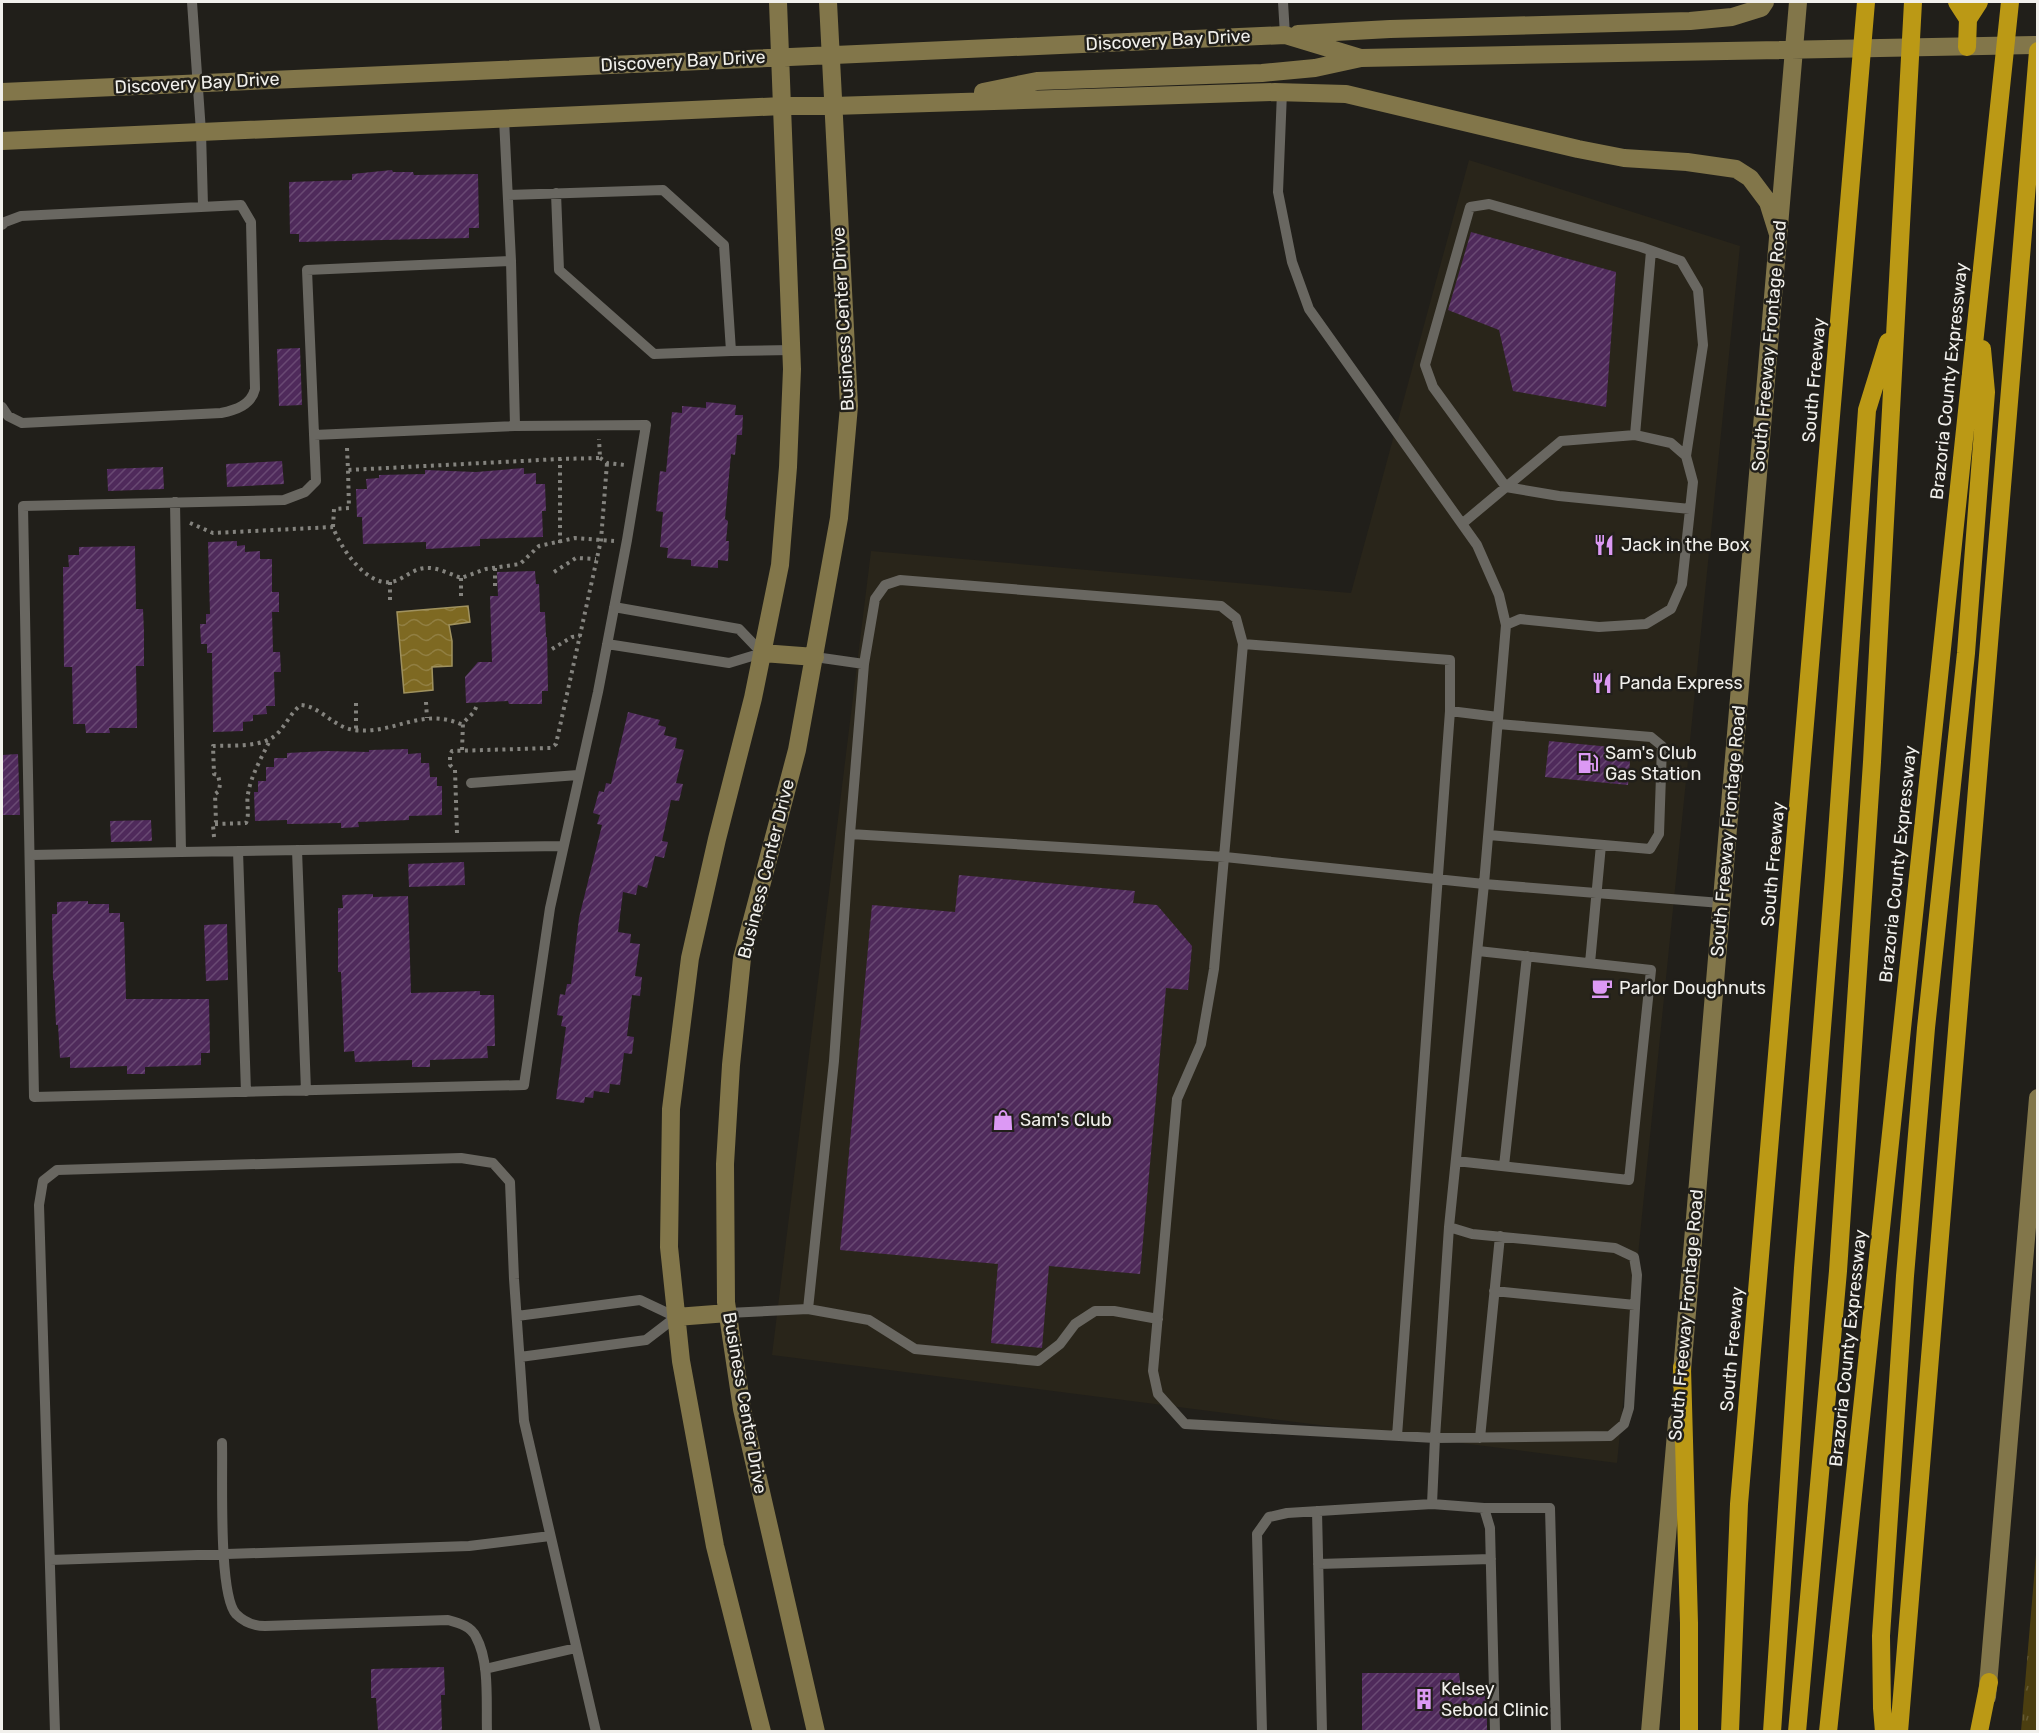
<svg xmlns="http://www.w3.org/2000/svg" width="2039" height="1733" viewBox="0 0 2039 1733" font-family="Rubik,sans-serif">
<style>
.built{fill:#29251a}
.grass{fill:url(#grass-tufts)}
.water{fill:url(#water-waves);stroke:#a0925f;stroke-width:1.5}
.building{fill:url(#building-hatch)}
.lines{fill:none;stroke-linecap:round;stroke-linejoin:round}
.path{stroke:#84837e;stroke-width:4;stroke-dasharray:3 4.5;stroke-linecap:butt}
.lane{stroke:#696761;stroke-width:10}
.secondary{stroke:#82764a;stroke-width:18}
.highway{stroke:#bb9915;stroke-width:18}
.labels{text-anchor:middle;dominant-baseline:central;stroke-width:5;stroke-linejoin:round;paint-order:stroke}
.street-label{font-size:18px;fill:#f1f0ec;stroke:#211f1a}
.poi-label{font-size:18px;fill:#f1f0ec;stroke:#211f1a;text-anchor:start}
</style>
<defs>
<pattern id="grass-tufts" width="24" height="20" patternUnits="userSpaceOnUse" patternTransform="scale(1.5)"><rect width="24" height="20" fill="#4b3e10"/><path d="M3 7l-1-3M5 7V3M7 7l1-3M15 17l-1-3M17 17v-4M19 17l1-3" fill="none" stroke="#655a33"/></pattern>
<pattern id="water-waves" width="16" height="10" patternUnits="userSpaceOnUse" patternTransform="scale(1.5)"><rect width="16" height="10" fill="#7e6922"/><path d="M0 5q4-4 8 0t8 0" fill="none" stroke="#917f42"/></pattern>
<pattern id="building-hatch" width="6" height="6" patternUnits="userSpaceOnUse" patternTransform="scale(1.5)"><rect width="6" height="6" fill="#4f2a5b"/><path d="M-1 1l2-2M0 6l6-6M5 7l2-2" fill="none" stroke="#694973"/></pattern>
</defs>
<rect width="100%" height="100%" fill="#211f1a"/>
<path class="built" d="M1469,160L1740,246L1617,1463L772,1355L871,551L1351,593Z"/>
<path class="grass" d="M2037,1543V1731H2021Z"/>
<path class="water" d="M468,606L470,622L449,625L452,641V666L432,667L433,690L404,693L397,612Z"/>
<path class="building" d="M392,170L393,172H413L414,175L478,174L479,228H469V238L299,242V234H290L289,182L352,180V174Z
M1471,232L1616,272L1606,407L1513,391L1499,330L1448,310Z
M300,348L302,405L279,406L277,349Z
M706,402L736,405L735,415H743L742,435H737L735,455L731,454L725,519L728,521L726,541H729L728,561L718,560V568L691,566V560L667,558L668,548L660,547L663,512L656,511L660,471L666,472L672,412L682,413V406L706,408Z
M282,461L284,484L227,487L226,464Z
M163,467L164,489L108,491L107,469Z
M524,468V474L536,473V484H545L546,511H542L543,537L480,539V546L446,548L426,549V542L363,544L362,517H357L356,489H367L366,479L379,478V475L425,474V470L476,472Z
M237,541V546L245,545V552L260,551V559H272V592H279V612H272L273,652H280L281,672H274L275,706H266L267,714L253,715V721L243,722V731L213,732L212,653H207V644H201L200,624H206V614H210L208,542Z
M135,546L136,609H143L144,632V666H136L137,728H109L110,733H86L85,724H73L72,667H64L63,567H69L68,555H79V547Z
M535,571L536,584H539L540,612H545L546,637H547L548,691H542V704H509L508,701L466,703L465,677L478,662H492L490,596H498L497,572Z
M628,712L660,720L658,725L666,727L664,735L677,738L675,748L684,750L676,783L683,784L679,801L671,800L662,841L668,842L664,858L655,856L647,888L638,885L636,895L623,892L618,932L631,934L630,943L640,944L635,976L642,977L640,996L632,995L627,1036L634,1037L632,1054L624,1053L620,1085L610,1084L609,1093L594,1091L593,1098L585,1097L584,1103L556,1099L566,1027L561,1026L563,1016L557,1015L560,994L565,995L567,984H571L579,918L602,825L597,824L600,815L593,813L599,791L604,792L606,783L611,784Z
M1549,741L1631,749L1628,785L1545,777Z
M408,749V754L421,753V763H429L430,777H437V786H442V815L409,816V820L358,822L359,827L341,828V823L287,824V820L255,821L254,792H258V781H266V767H274V758H287V753L326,751L369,752V750Z
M18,754L20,815H2V755Z
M151,820L152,841L111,842L110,821Z
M464,862L465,885L409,887L408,864Z
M959,875L1135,891L1133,903L1157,905L1192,946L1188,990L1166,988L1140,1274L1049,1266L1042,1348L991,1343L998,1264L840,1250L872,905L955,912Z
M373,894V897L408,896L411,993L480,991V995H494L495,1046H487L488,1058L430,1060V1067H412V1060L355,1062L354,1051L344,1052L341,972H338V908H343L342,895Z
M88,901V904H109V913H120V922H124L126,999H209L210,1053H201V1065L145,1067V1074H127V1066L70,1068V1057L60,1058L58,1025H56L54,980H53L52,914H57V902Z
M227,924L228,980L206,981L204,925Z
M444,1667L445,1695H441L442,1731H378L376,1698H371V1669Z
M1362,1673H1459L1461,1689H1473L1483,1692L1487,1701V1731H1362Z"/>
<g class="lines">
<path class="path" d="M347,448L348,470L560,459
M600,458L607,463L625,465
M190,523L213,533L333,527C340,547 366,586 391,582C403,580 412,569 425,568C437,567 450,574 461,578L486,569L520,564L539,546L575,538L614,541
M333,527L334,509L349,508L348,470
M560,543V459L600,458L599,439
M495,568V589
M554,572L576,558L596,559
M461,578V598
M390,582V600
M552,649L572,637L580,636
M426,702L427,718
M356,703V730
M462,750L463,723L474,712L478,703
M215,824L246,823C250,814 246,803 248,794C251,775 262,757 270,740
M457,833L455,770L450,765V755L452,751L551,748L556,744L601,540L607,463
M214,837L213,825L216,822L215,794L219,791L220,784L218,775L214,774L213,746C232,745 262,748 277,734C286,725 291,712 301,705C320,706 333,727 354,730C395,735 421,706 463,725"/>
<path class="lane" d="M192,2L201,132L203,206
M1283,2L1285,35
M1282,92L1278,192L1292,262L1309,309L1477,545L1499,595L1506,625L1484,884L1721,903
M504,119L511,261L307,270L316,481L305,492L284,500L23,506L34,1097L524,1085L550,908L598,692L627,540L646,425L515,426L511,261
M508,195L663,190L724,245L731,351L654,354L559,270L556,193
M2,225L5,222L21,216L241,205L251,222L255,389C251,405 236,410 221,413L22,423L8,416L2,407
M731,351L792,350
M314,435L515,426
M1635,435L1651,251
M1686,456L1703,345L1698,290L1681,261L1641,247L1489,204L1470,207L1425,365L1433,387L1506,487L1559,496L1690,509
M1463,523L1561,441L1635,435L1671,443L1686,456L1693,482L1682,584L1671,609L1646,624L1599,627L1520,619L1506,625
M607,644L729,663L762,653L739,629L614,607
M1243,644L1214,969L1201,1044L1177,1099L1153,1371L1158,1394L1185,1424L1435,1438L1449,1227
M815,657L864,664L875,599L885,585L900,580L1221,606L1236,618L1243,644L1450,660V711L1498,717
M864,664L850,834L1225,857L1484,884L1449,1227L1472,1234L1615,1248L1634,1257L1637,1275L1629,1408L1624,1424L1610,1436L1435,1438L1432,1504L1484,1508L1490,1528L1495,1732
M471,783L578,775
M1489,835L1650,849L1659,834L1662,746L1651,737L1498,724
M297,850L306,1091
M238,851L246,1092
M181,852L563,846
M31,855L181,852L175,502
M1590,963L1601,845
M1456,1161L1629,1180L1651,970L1478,951
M1504,1166L1527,956
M1494,1291L1635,1305
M808,1309L869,1320L915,1349L1038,1361L1060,1344L1075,1324L1095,1311H1114L1158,1319
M728,1313L808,1309L834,1061L850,834
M517,1316L640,1300L676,1317L646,1340L520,1357
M1397,1436L1450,711
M1480,1438L1500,1236
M222,1443C223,1475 218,1595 236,1614C245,1623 254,1626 265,1626L448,1620C459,1623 471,1626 476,1637C490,1662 486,1704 487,1732
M1484,1508H1550L1556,1732
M1317,1511L1322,1732
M50,1560L469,1546L550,1536
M1318,1564L1491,1559
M485,1669L576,1648
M55,1732L39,1205L43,1181L57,1170L461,1158L493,1163L510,1182L514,1279L524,1421L596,1732
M1262,1732L1257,1534L1269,1517L1287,1513L1432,1504"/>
<path class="secondary" d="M1298,34L1390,29L1690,21L1732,17L1761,8L1765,2
M2,92L1285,35L1361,58
M983,92L1037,81L1262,73L1315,68L1361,58L2038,45
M2,141L782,106H833L1275,92L1346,94L1578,149L1624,158L1687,162L1736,169L1750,178L1768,202L1778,234
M762,653L815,657
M676,1317L728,1313
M1681,1383L1798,2
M1987,1697L2038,1098
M762,1732L715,1546L681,1361L669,1247L671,1109L690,958L717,839L753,698L780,565L788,467L792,369L778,2
M816,1732L742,1409L726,1302L725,1164L731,1065L742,958L797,750L839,518L849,406L828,2
M1650,1732L1677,1422"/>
<path class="highway" d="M1957,2L1968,19
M1967,47L1968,19L1979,2
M1682,1368L1689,1623V1732
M1730,1732L1739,1504L1866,2
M1772,1732L1803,1268L1834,876L1867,410L1888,342
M1797,1732L1838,1271L1872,762L1913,2
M1828,1732L2010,2
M1884,1732L1882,1708L1881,1636L1905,1276L1926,1028L1966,653L1986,392L1982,349
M1899,1732L2038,51
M1979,1732L1989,1682"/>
</g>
<defs>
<symbol id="restaurant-bare" viewBox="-9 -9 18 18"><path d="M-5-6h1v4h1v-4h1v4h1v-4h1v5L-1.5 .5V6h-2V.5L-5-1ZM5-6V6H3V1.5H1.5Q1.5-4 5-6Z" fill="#dc99f4" stroke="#211f1a" stroke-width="2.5" paint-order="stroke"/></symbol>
<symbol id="fuel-bare" viewBox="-9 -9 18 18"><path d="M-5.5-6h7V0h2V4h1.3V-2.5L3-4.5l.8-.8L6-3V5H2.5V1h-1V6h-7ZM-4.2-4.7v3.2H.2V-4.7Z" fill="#dc99f4" stroke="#211f1a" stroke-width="2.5" paint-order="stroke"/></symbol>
<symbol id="cafe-bare" viewBox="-9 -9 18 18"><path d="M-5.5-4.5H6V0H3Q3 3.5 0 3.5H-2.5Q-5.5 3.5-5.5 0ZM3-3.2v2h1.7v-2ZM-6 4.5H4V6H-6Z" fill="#dc99f4" stroke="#211f1a" stroke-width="2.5" paint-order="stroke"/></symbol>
<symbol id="shop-bare" viewBox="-9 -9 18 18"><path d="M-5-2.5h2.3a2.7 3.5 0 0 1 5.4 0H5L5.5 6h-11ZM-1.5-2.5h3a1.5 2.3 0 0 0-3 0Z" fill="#dc99f4" stroke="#211f1a" stroke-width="2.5" paint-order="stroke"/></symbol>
<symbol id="building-bare" viewBox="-9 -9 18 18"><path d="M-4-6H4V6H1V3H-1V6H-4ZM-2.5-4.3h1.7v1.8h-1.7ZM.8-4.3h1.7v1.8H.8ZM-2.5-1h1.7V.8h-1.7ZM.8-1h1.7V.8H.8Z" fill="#dc99f4" stroke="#211f1a" stroke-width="2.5" paint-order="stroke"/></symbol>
</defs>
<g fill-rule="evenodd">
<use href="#restaurant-bare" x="1589" y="530" width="30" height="30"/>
<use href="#restaurant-bare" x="1587" y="668" width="30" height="30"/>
<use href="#fuel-bare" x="1573" y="748" width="30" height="30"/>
<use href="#cafe-bare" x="1587" y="973" width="30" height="30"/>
<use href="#shop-bare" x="988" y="1105" width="30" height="30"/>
<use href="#building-bare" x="1409" y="1684" width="30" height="30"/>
</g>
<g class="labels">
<g class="street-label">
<text transform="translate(1168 40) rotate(-3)">Discovery Bay Drive</text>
<text transform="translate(683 61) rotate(-3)">Discovery Bay Drive</text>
<text transform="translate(197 83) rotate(-3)">Discovery Bay Drive</text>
<text transform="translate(843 319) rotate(-93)">Business Center Drive</text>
<text transform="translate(1769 346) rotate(-85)">South Freeway Frontage Road</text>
<text transform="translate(1814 380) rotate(-85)">South Freeway</text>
<text transform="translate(1949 381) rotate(-84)">Brazoria County Expressway</text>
<text transform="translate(1728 831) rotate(-85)">South Freeway Frontage Road</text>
<text transform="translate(1773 864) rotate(-85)">South Freeway</text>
<text transform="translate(1898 864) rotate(-84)">Brazoria County Expressway</text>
<text transform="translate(766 869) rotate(-76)">Business Center Drive</text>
<text transform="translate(1686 1315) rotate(-85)">South Freeway Frontage Road</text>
<text transform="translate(1848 1348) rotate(-84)">Brazoria County Expressway</text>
<text transform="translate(1732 1349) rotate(-85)">South Freeway</text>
<text transform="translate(745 1403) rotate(80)">Business Center Drive</text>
</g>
<g class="poi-label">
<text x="1621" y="545">Jack in the Box</text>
<text x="1619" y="683">Panda Express</text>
<text x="1605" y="753">Sam's Club<tspan x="1605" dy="21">Gas Station</tspan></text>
<text x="1619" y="988">Parlor Doughnuts</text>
<text x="1020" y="1120">Sam's Club</text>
<text x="1441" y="1689">Kelsey<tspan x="1441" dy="21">Sebold Clinic</tspan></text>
</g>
</g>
<rect width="2039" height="1733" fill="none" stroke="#f1f0ec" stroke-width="6"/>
</svg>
